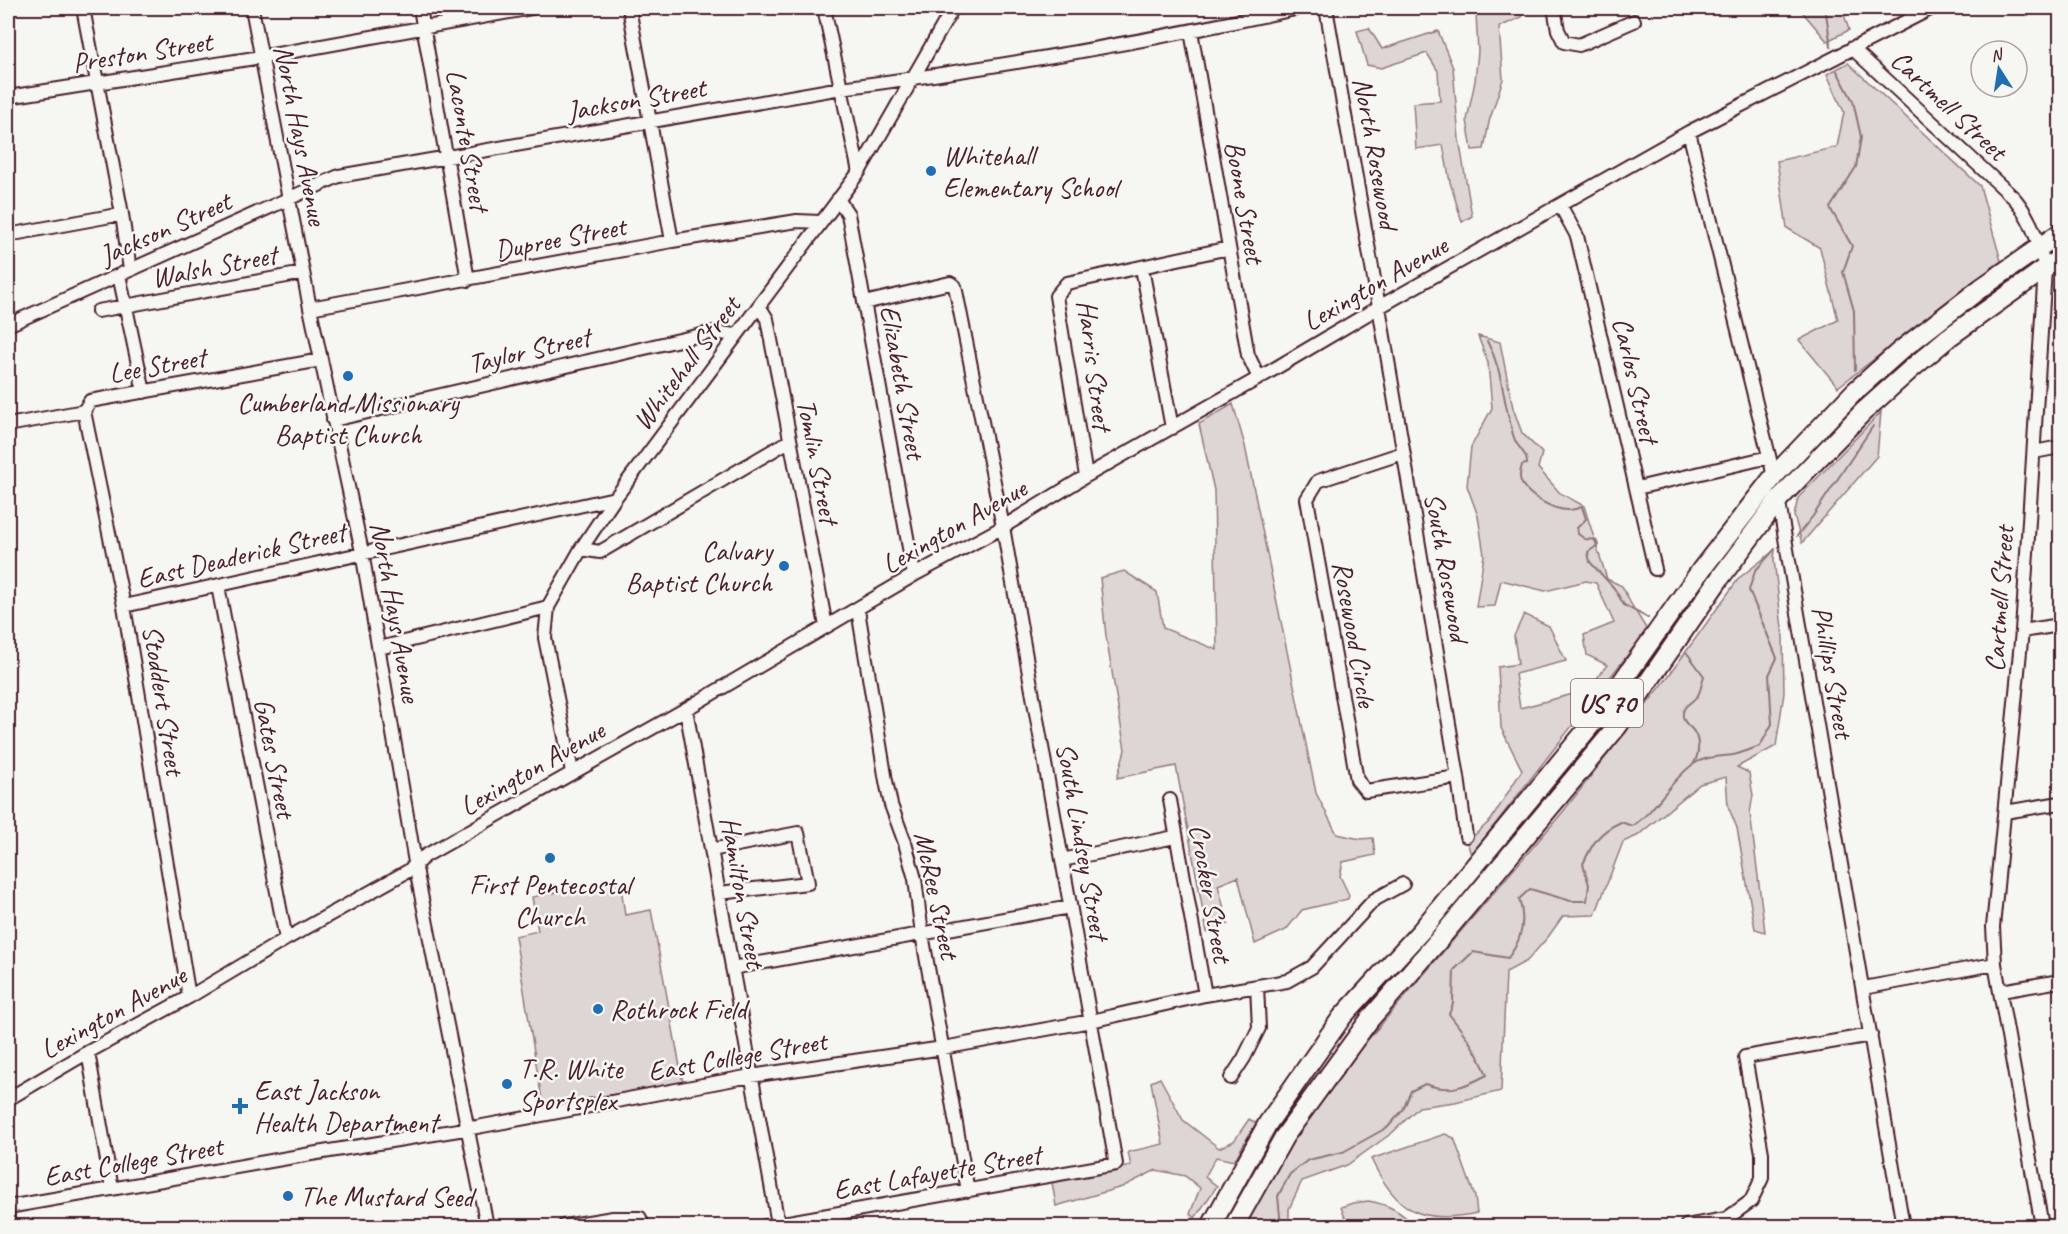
<svg xmlns="http://www.w3.org/2000/svg" width="2068" height="1234" viewBox="0 0 2068 1234" font-family="Caveat,sans-serif">
<style>
.green{fill:#ddd6d5;stroke:#947a80;stroke-width:1.5}
.lines{fill:none;stroke-linecap:round;stroke-linejoin:round}
.stream{stroke:#8e747a;stroke-width:2}
.minor-casing{stroke:#4a1f2b;stroke-width:16}
.highway-casing{stroke:#4a1f2b;stroke-width:22}
.minor{stroke:#f6f6f2;stroke-width:12}
.highway{stroke:#f6f6f2;stroke-width:18}
.rail-casing{stroke:#4a1f2b;stroke-width:4.5}
.rail{stroke:#f6f6f2;stroke-width:2;stroke-dasharray:7;stroke-linecap:butt}
.poi-dot{fill:#1f6fb2;stroke:#f6f6f2;stroke-width:2}
.labels{text-anchor:middle;dominant-baseline:central;stroke-width:5;stroke-linejoin:round;paint-order:stroke}
.shield{fill:#f6f6f2;stroke:#7e6067;stroke-width:1.5}
.shield-label{font-size:27px;font-weight:bold;fill:#4a1f2b}
.street-label{font-size:28px;fill:#4a1f2b;stroke:#f6f6f2}
.poi-label{font-size:28px;fill:#4a1f2b;stroke:#f6f6f2;text-anchor:start}
</style>
<rect width="100%" height="100%" fill="#f6f6f2"/>
<filter id="ink" filterUnits="userSpaceOnUse"><feTurbulence type="fractalNoise" baseFrequency=".0167" numOctaves="2"/><feDisplacementMap in="SourceGraphic" scale="12" xChannelSelector="R" yChannelSelector="G"/><feConvolveMatrix kernelMatrix="1 2 1 2 8 2 1 2 1" color-interpolation-filters="sRGB"/></filter>
<g filter="url(#ink)">
<path class="green" d="M1473,8H1522V17L1499,27L1503,79L1489,122L1484,149L1472,150L1467,120L1475,81L1478,52L1476,13Z
M1799,8H1842L1849,30L1827,41Z
M1369,28L1382,49L1438,31L1453,68L1459,139L1472,216L1462,222L1450,182L1443,145L1416,149L1413,103L1440,101L1438,71L1427,53L1381,68L1367,65L1357,31Z
M1848,63L1980,186L2001,261L1838,387L1799,340L1838,320L1820,248L1787,228L1777,161L1837,147L1844,112L1827,74Z
M1478,336L1500,342L1513,408L1522,433L1542,453L1538,468L1560,493L1584,506L1607,579L1622,586L1631,604L1647,630L1471,855L1467,842L1491,820L1522,770L1501,728L1498,667L1518,664L1514,636L1524,614L1549,626L1566,661L1515,674L1520,708L1588,690L1607,665L1587,655L1584,635L1614,623L1596,583L1586,581L1545,591L1501,580L1495,606L1476,607L1484,555L1478,516L1467,486L1471,447L1492,408L1488,363Z
M1233,404L1245,446L1316,793L1337,834L1360,839L1373,838L1375,855L1343,862L1340,876L1349,895L1348,899L1302,910L1286,930L1255,944L1238,877L1218,885L1228,924L1207,933L1176,766L1117,778L1125,750L1106,636L1100,578L1124,571L1157,592L1163,628L1217,650L1214,490L1199,424Z
M1881,412L1877,456L1802,543L1794,516L1798,498Z
M1775,550L1774,559L1783,637L1784,693L1776,746L1737,767L1749,773L1753,795L1750,813L1765,932L1755,929L1737,828L1728,806L1726,777L1700,784L1637,836L1623,842L1595,915L1563,916L1548,937L1527,961L1506,972L1501,1091L1455,1102L1419,1107L1392,1133L1347,1165L1302,1181L1289,1209V1226H1244L1293,1140L1360,1049L1562,813L1662,685L1739,578Z
M620,880L625,915L651,910L683,1083L543,1106L515,936L538,931L532,897Z
M1160,1078L1183,1120L1219,1148L1234,1141L1249,1119L1256,1123L1234,1161L1216,1157L1205,1177L1217,1186L1195,1218L1190,1214L1200,1188L1185,1176L1156,1170L1122,1187L1056,1206L1052,1182L1131,1166L1128,1152L1163,1144L1151,1082Z
M1445,1134L1454,1138L1475,1197L1477,1213C1420,1225 1396,1211 1371,1159Z
M1368,1201C1387,1204 1401,1211 1414,1226H1348L1341,1207L1353,1203Z"/>
<g class="lines">
<path class="stream" d="M1823,8L1826,13L1831,47
M1837,71L1853,101L1861,137L1856,167L1830,208L1852,246L1843,272L1854,311L1855,370
M1487,341C1503,371 1502,395 1511,426C1512,432 1514,439 1517,444C1522,451 1527,455 1527,464L1522,465C1520,471 1519,479 1522,484C1530,497 1553,510 1568,510C1573,510 1578,508 1582,507L1586,519L1577,528L1578,534L1585,539L1596,540L1598,545L1588,552L1590,562L1614,588L1624,605L1648,618
M1797,536L1813,516L1873,426
M1687,653L1704,676C1702,682 1701,690 1698,695C1693,703 1681,705 1683,717C1684,722 1687,725 1691,728C1700,737 1700,753 1694,763
M1281,1226L1278,1196L1290,1174L1308,1160L1343,1152L1388,1127L1403,1110L1411,1091L1425,1084C1450,1093 1464,1087 1487,1075C1478,1052 1464,1033 1449,1014L1453,1004L1454,970L1473,952L1508,958C1522,940 1526,920 1519,899L1530,889L1571,901H1587L1589,885L1583,864C1593,842 1599,832 1621,822L1632,826C1656,811 1669,782 1692,765C1705,756 1719,757 1733,755C1742,753 1751,749 1760,746L1772,724L1769,675L1777,658L1749,590L1755,571L1775,549"/>
<defs>
<path id="minor" d="M83,8L122,214L130,270
M252,8L310,308L362,552L417,874L487,1226
M420,8L468,280
M629,8L672,241
M824,8L859,172
M1326,8L1379,307L1458,777L1466,836
M1554,8L1558,30L1564,42L1579,45L1634,21
M1191,31L1248,355L1259,378
M1852,48L2015,199C2032,220 2039,243 2045,269L2022,631L1993,927L1995,964L2042,1226
M8,97L261,57L532,8
M1689,132L1775,480
M838,199L848,214L914,575
M1560,205L1577,236L1655,569
M8,235L122,214
M1142,268L1172,428
M119,275L144,392
M759,306L767,319L826,626
M310,308L672,241L797,221L820,222
M98,311L303,273
M8,325L339,176L841,88C995,68 1148,41 1300,8
M84,411L124,606L189,997
M333,420L714,332L735,335
M8,425L84,411L90,401L321,360
M2034,452L2060,447
M1403,453L1318,481L1307,499L1357,780L1366,791L1458,777
M1086,476L1056,296L1067,283L1229,248
M1637,488L1769,457
M1778,497L1903,1226
M581,549L600,552L789,441
M218,586L286,939
M124,606L615,498
M858,610L886,781L891,805L905,843L915,879L922,934L968,1191
M2022,631L2060,625
M379,648L548,607
M686,709L778,1224
M572,772L545,638L548,607L581,549L615,498L859,172L953,8
M1170,800L1205,995
M2005,812L2060,803
M711,850L798,833L808,883L719,893
M1062,860L1175,837
M732,968L1070,907
M1863,988L1995,964
M2001,991L2060,981
M88,1052L112,1189
M1231,1078L1244,1058L1259,1028L1257,986
M8,1099L88,1052L189,997L286,939L408,871L425,856L686,709L914,575L1003,527L1086,476L1259,378L1379,307L1689,132L1932,8
M8,1207L311,1154L477,1127L751,1076L943,1048L1091,1021L1205,995L1287,981L1312,967L1374,900L1403,884
M564,1226L613,1218H640L643,1226
M766,1226L1116,1164L1003,527L955,286L950,283L864,303
M1686,1226L1726,1219L1751,1201L1762,1178V1153L1745,1057L1871,1035"/>
<path id="highway" d="M1211,1226L1268,1123L1342,1017L1421,931L1594,721L1701,570L1774,476L1854,392L1901,350L1981,288L2060,233
M1234,1226L1284,1137L1370,1019L1438,941L1617,727L1720,578L1779,499L1863,412L1911,369L1949,337L2060,258"/>
</defs>
<use href="#minor" class="minor-casing"/>
<use href="#highway" class="highway-casing"/>
<use href="#minor" class="minor"/>
<use href="#highway" class="highway"/>
<defs>
<path id="rail" d="M8,1179L14,1226"/>
</defs>
<use href="#rail" class="rail-casing"/>
<use href="#rail" class="rail"/>
</g>
</g>
<g class="poi-dot">
<circle cx="931" cy="171" r="6"/>
<circle cx="348" cy="376" r="6"/>
<circle cx="784" cy="566" r="6"/>
<circle cx="550" cy="858" r="6"/>
<circle cx="598" cy="1009" r="6"/>
<circle cx="507" cy="1084" r="6"/>
<path d="M237 1097h6v6h6v6h-6v6h-6v-6h-6v-6h6z"/>
<circle cx="288" cy="1196" r="6"/>
</g>
<g class="labels">
<rect class="shield" x="1571" y="679" width="72" height="48" rx="4.5"/>
<g class="shield-label">
<text x="1607" y="703">US 70</text>
</g>
<g class="street-label">
<text transform="translate(142 52) rotate(-9)">Preston Street</text>
<text transform="translate(636 99) rotate(-10)">Jackson Street</text>
<text transform="translate(1949 105) rotate(43)">Cartmell Street</text>
<text transform="translate(301 135) rotate(79)">North Hays Avenue</text>
<text transform="translate(468 140) rotate(80)">Laconte Street</text>
<text transform="translate(1376 153) rotate(80)">North Rosewood</text>
<text transform="translate(1245 202) rotate(80)">Boone Street</text>
<text transform="translate(165 228) rotate(-24)">Jackson Street</text>
<text transform="translate(560 238) rotate(-11)">Dupree Street</text>
<text transform="translate(214 266) rotate(-11)">Walsh Street</text>
<text transform="translate(1375 283) rotate(-30)">Lexington Avenue</text>
<text transform="translate(529 350) rotate(-13)">Taylor Street</text>
<text transform="translate(686 363) rotate(-53)">Whitehall Street</text>
<text transform="translate(157 365) rotate(-10)">Lee Street</text>
<text transform="translate(1095 365) rotate(83)">Harris Street</text>
<text transform="translate(1636 380) rotate(77)">Carlos Street</text>
<text transform="translate(903 382) rotate(80)">Elizabeth Street</text>
<text transform="translate(818 461) rotate(79)">Tomlin Street</text>
<text transform="translate(954 526) rotate(-30)">Lexington Avenue</text>
<text transform="translate(241 555) rotate(-13)">East Deaderick Street</text>
<text transform="translate(1447 567) rotate(80)">South Rosewood</text>
<text transform="translate(1999 599) rotate(-86)">Cartmell Street</text>
<text transform="translate(396 612) rotate(80)">North Hays Avenue</text>
<text transform="translate(1355 634) rotate(80)">Rosewood Circle</text>
<text transform="translate(1833 672) rotate(80)">Phillips Street</text>
<text transform="translate(164 700) rotate(81)">Stoddert Street</text>
<text transform="translate(275 758) rotate(79)">Gates Street</text>
<text transform="translate(532 768) rotate(-30)">Lexington Avenue</text>
<text transform="translate(1083 841) rotate(80)">South Lindsey Street</text>
<text transform="translate(743 892) rotate(80)">Hamilton Street</text>
<text transform="translate(1211 893) rotate(80)">Crocker Street</text>
<text transform="translate(937 895) rotate(78)">McRee Street</text>
<text transform="translate(113 1012) rotate(-29)">Lexington Avenue</text>
<text transform="translate(737 1056) rotate(-10)">East College Street</text>
<text transform="translate(133 1161) rotate(-10)">East College Street</text>
<text transform="translate(937 1172) rotate(-10)">East Lafayette Street</text>
</g>
<g class="poi-label">
<text x="943" y="155">Whitehall<tspan x="943" dy="32">Elementary School</tspan></text>
<text x="348" y="402" text-anchor="middle">Cumberland Missionary<tspan x="348" dy="32">Baptist Church</tspan></text>
<text x="772" y="550" text-anchor="end">Calvary<tspan x="772" dy="32">Baptist Church</tspan></text>
<text x="550" y="884" text-anchor="middle">First Pentecostal<tspan x="550" dy="32">Church</tspan></text>
<text x="610" y="1009">Rothrock Field</text>
<text x="519" y="1068">T.R. White<tspan x="519" dy="32">Sportsplex</tspan></text>
<text x="254" y="1090">East Jackson<tspan x="254" dy="32">Health Department</tspan></text>
<text x="300" y="1196">The Mustard Seed</text>
</g>
</g>
<rect width="2068" height="1234" fill="none" stroke="#f6f6f2" stroke-width="30"/>
<rect x="15" y="15" width="2038" height="1204" fill="none" stroke="#4a1f2b" stroke-width="2" filter="url(#ink)"/>
<g transform="translate(1999 69) rotate(348)"><circle r="28" fill="#f6f6f2" stroke="#b1a0a2" stroke-width="1.5"/>
<path d="M0-4.5L10 22L0 15L-10 22Z" fill="#1f6fb2"/>
<text y="-9" font-size="16" font-weight="bold" text-anchor="middle" fill="#4a1f2b">N</text>
</g>
</svg>
